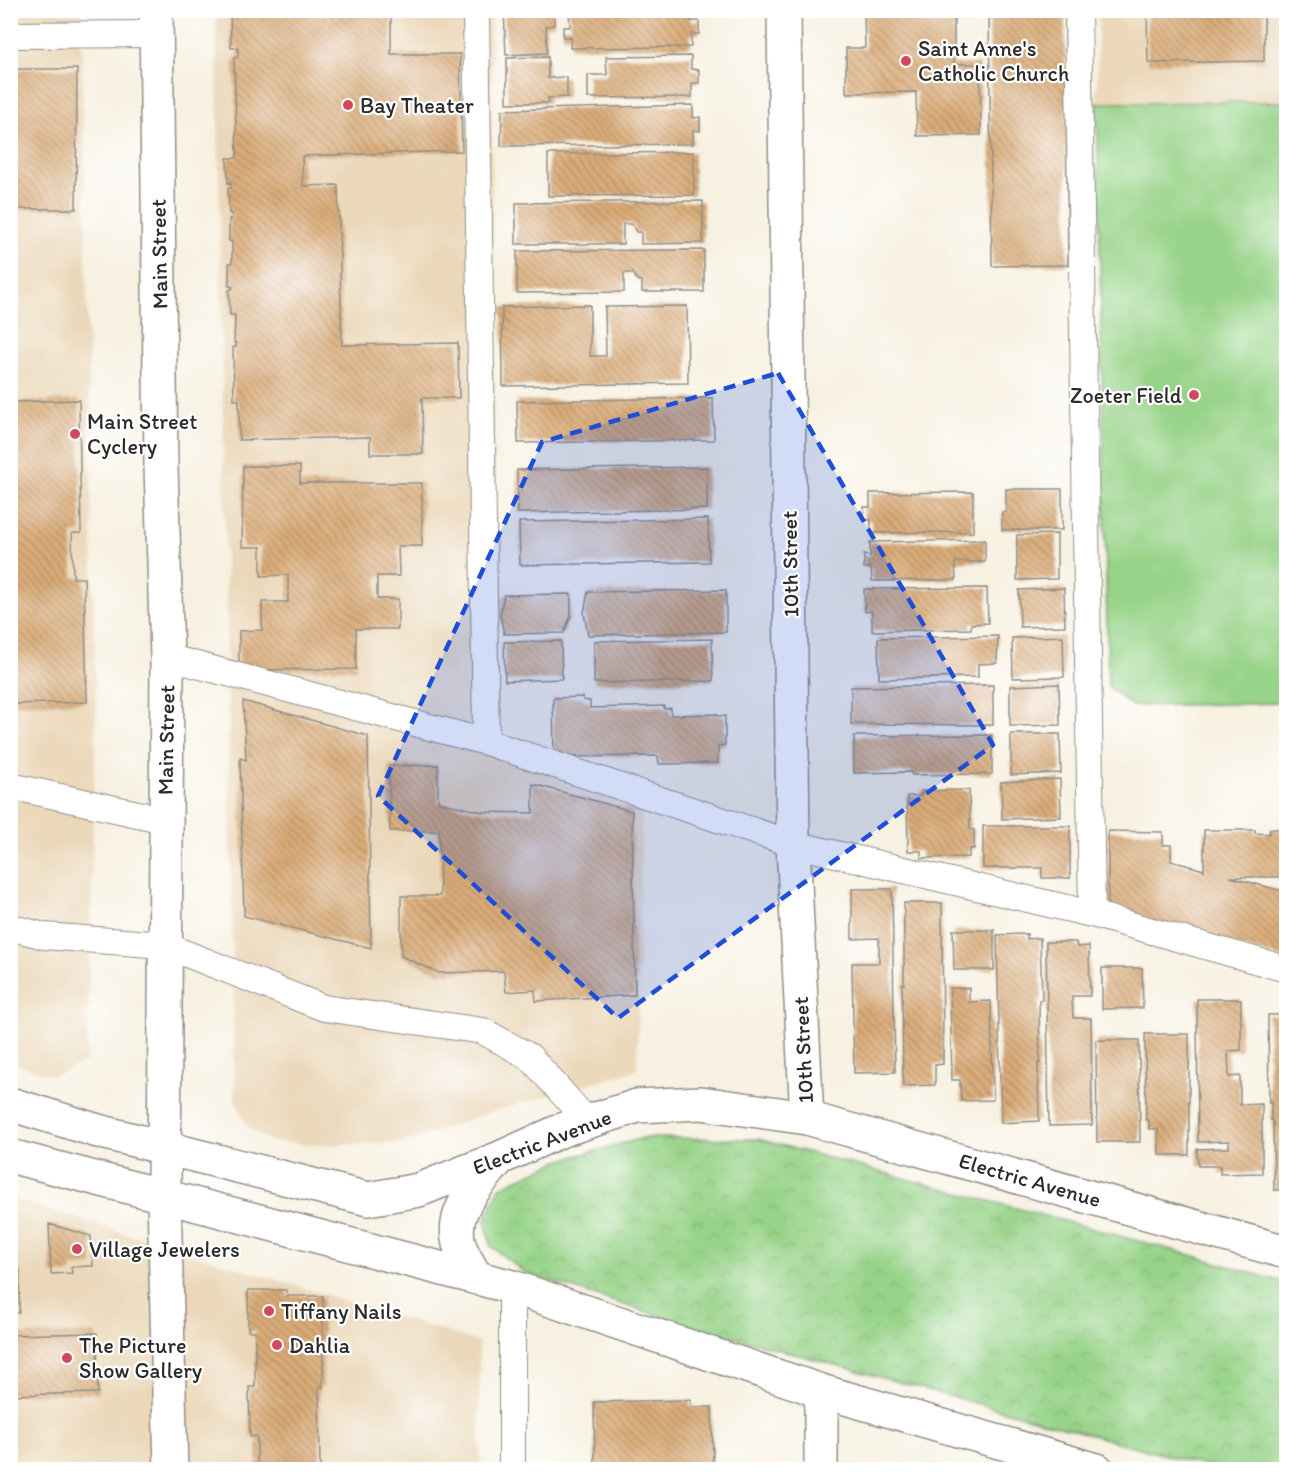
<svg xmlns="http://www.w3.org/2000/svg" width="1297" height="1480" viewBox="0 0 1297 1480" font-family="Itim,sans-serif">
<style>
.built{fill:#ebd8ba}
.green{fill:#97d388;stroke:#617f5a;stroke-width:1.5}
.park{fill:url(#park-crowns);stroke:#617f5a;stroke-width:1.5}
.building{fill:url(#building-back-hatch)}
.lines{fill:none;stroke-linecap:round;stroke-linejoin:round}
.service-casing{stroke:#918e86;stroke-width:28}
.minor-casing{stroke:#918e86;stroke-width:36}
.secondary-casing{stroke:#918e86;stroke-width:36}
.service{stroke:#fff;stroke-width:26}
.minor{stroke:#fff;stroke-width:33}
.secondary{stroke:#fff;stroke-width:33}
.marked{fill:#1d4ed8;fill-opacity:0.2;stroke:#1d4ed8;stroke-width:4.5;stroke-dasharray:12 8;stroke-linejoin:round}
.poi-dot{fill:#d1495b;stroke:#fff;stroke-width:2}
.labels{text-anchor:middle;dominant-baseline:central;stroke-width:4.5;stroke-linejoin:round;paint-order:stroke}
.poi-label{font-size:22px;fill:#2b2b2b;stroke:#fff;text-anchor:start}
.street-label{font-size:22px;fill:#2b2b2b;stroke:#fff}
</style>
<defs>
<pattern id="park-crowns" width="20" height="18" patternUnits="userSpaceOnUse" patternTransform="scale(1.5)"><rect width="20" height="18" fill="#97d388"/><path d="M2 6a3 3 0 1 1 6 0M12 15a3 3 0 1 1 6 0" fill="none" stroke="#82b576"/></pattern>
<pattern id="building-back-hatch" width="6" height="6" patternUnits="userSpaceOnUse" patternTransform="scale(1.5)"><rect width="6" height="6" fill="#daac78"/><path d="M-1 5l2 2M0 0l6 6M5-1l2 2" fill="none" stroke="#b18c63"/></pattern>
</defs>
<rect width="100%" height="100%" fill="#fff"/>
<filter id="ink" filterUnits="userSpaceOnUse"><feTurbulence type="fractalNoise" baseFrequency=".0167" numOctaves="2"/><feDisplacementMap in="SourceGraphic" scale="12" xChannelSelector="R" yChannelSelector="G"/><feConvolveMatrix kernelMatrix="1 2 1 2 8 2 1 2 1" color-interpolation-filters="sRGB"/></filter>
<filter id="wash" filterUnits="userSpaceOnUse"><feTurbulence type="fractalNoise" baseFrequency=".008" numOctaves="4" result="noise"/><feDisplacementMap in="SourceGraphic" scale="24" xChannelSelector="R" yChannelSelector="G"/><feGaussianBlur stdDeviation="1.35" result="paint"/><feColorMatrix in="noise" values="0 0 0 0 0 0 0 0 0 0 0 0 0 0 0 0 0 1.4 0 .05"/><feComposite in="paint" operator="in"/></filter>
<g filter="url(#wash)">
<rect width="100%" height="100%" fill="#f7f1e1"/>
<path class="built" d="M11,11H81L96,714L87,1061L53,1076L11,1062Z
M216,11H491L496,756L642,801L637,1070L491,1112L404,1143L314,1145L270,1141L247,1126L235,1100Z
M1098,11H1286V102L1097,103Z
M10,1198L479,1342L480,1469H11Z"/>
<path class="green" d="M1286,102V703L1132,706L1108,686L1097,103Z"/>
<path class="park" d="M643,1138L758,1139L1191,1255L1286,1283V1469H1216L675,1321L525,1273L491,1246L485,1220L500,1187L558,1161Z"/>
<g id="blocks">
<path class="building" d="M230,10H391V54H460L462,151L302,156L303,186L338,185L342,345L458,343L459,398H422L423,454H370V437L239,440V400H234L233,347H236V343H234L235,315H230L229,290L232,289L233,287L229,286V263H232V242L229,241V219H232V214L229,213L228,188H231V182L228,183L227,158H237L234,58L238,57V48H231Z
M554,10V25L546,26L547,53L506,55L504,11Z
M569,10H691V21H699V34H691V47L570,48L571,37H563V27H570Z
M864,10H954V64H980L981,135L917,136L916,92L846,93V48H865Z
M989,10H1065L1068,265L992,266Z
M1147,10H1264V61L1148,63Z
M691,56V69L699,70V83H692V97L588,98V75H607L606,57Z
M548,57V78L567,77V97L548,98L549,103H507V58Z
M10,69H77L76,209H10Z
M693,105V118L700,117V131L693,130V144L501,146L502,110Z
M694,152V195L548,196V154Z
M703,201V243L641,244V232H636L632,224H623V244H516V203Z
M704,250V292H642V281L637,280L633,273H624V292L517,293V251Z
M590,305V356H606L605,307L687,306L688,383L503,386L502,307Z
M713,398L714,440L518,443L517,401Z
M79,400L81,533H72L73,578H84L87,702L14,704V711H10V402Z
M243,466H300V483H422V546H398L399,576H377V599H398V629H356V669L239,670V631L262,630V602H288V575L261,576V547H242Z
M707,467V509L518,513L517,470Z
M1006,489H1062V530H1002V512H1006Z
M973,492V532L871,533V520L864,519V507H870V493Z
M708,519L709,562L520,565L519,522Z
M1057,534V579L1017,580V535Z
M985,540V562H955L956,580L872,581L871,568H864V555L870,556V542Z
M987,588L988,623L971,624V629L872,631V611L865,612L864,589Z
M1064,588L1065,626L1020,627L1019,590Z
M726,590V632L588,635L584,613L588,592Z
M571,594V615L564,633L504,634L500,615L504,595Z
M998,636L997,663L978,664V677L879,679L878,638Z
M1063,636L1064,677L1013,678L1012,638Z
M712,639L713,681L594,683V641Z
M561,641L562,679L505,681L504,642Z
M1059,684L1060,725L1010,726V686Z
M993,685V725L851,724V687Z
M583,697V700L590,701V708L664,706V709L671,708V715L717,714L718,716H725V745L718,746V763L659,764L658,756L554,757L553,698Z
M243,701L368,736L371,948L244,916L240,758L246,760Z
M1011,734H1060L1061,773L1011,775Z
M992,735V774L912,775L911,772L854,773V736Z
M438,765V802L483,812L533,813V784L632,811L635,995L536,1001L535,990L506,992L504,971L439,973L401,956V896H440L439,831H390L389,766Z
M1060,779L1061,817L1002,819L1001,782Z
M969,790L970,829L974,830V849H969V857L921,858V851H908L907,796H921V791Z
M983,826H1070V878H1042V868H983Z
M1270,829H1286V877H1230L1286,892V959L1108,913V831L1163,832V845H1171V861L1204,870V830H1255V833L1269,834Z
M852,889H892L895,1072L854,1073L852,963H879V938L852,939Z
M904,903H942L943,1064L935,1065V1085L903,1086L902,984H904Z
M953,930H994V970H954Z
M1027,934V939L1040,938L1042,1000H1039L1040,1063H1038L1039,1121L1001,1123L997,935Z
M1046,942H1076L1077,947L1089,946L1090,996H1072L1073,1018H1091L1092,1125L1049,1126Z
M1102,968H1142L1143,1008L1102,1009Z
M950,988H969V1002L991,1001L993,1100L961,1101L960,1080H952Z
M1197,999H1241V1050L1228,1051L1229,1077L1240,1076V1105L1262,1104V1173L1220,1174V1166H1198L1197,1149L1229,1148V1141L1198,1142Z
M1268,1015H1286V1190H1274L1273,1121L1271,1120V1103H1269Z
M1145,1034H1189V1155H1159L1158,1129H1149V1120H1146Z
M1096,1040H1139L1140,1142H1097Z
M49,1224L91,1236L93,1266L71,1267L72,1273L51,1274Z
M10,1270H20L19,1313H10Z
M248,1290H286L287,1296H323V1387L319,1386L320,1470H257V1436L250,1437L249,1387H255V1331H248Z
M97,1333L98,1393L10,1395V1335Z
M691,1400V1407H712L713,1470H595L594,1402Z"/>
</g>
</g>
<g filter="url(#ink)">
<use href="#blocks" fill-opacity="0" stroke="#918e86" stroke-width="1.5"/>
<g class="lines">
<defs>
<path id="service" d="M476,10L486,742
M1078,10L1092,914
M10,35L157,34
M167,657L486,742L793,844L1092,914L1286,969
M10,786L165,820
M10,927L44,936L164,945L324,1008L483,1031L530,1057L588,1122
M512,1470V1287"/>
<path id="minor" d="M784,10L793,844L807,1118
M821,1470V1391"/>
<path id="secondary" d="M156,10L161,467L167,657L164,1196L171,1470
M10,1104L98,1131L368,1199L419,1190L500,1158L562,1130L637,1106L701,1103L807,1118L1286,1252
M10,1156L512,1287L821,1391L1097,1470
M476,1278C471,1267 462,1255 459,1244C450,1210 478,1185 497,1161"/>
</defs>
<use href="#service" class="service-casing"/>
<use href="#minor" class="minor-casing"/>
<use href="#secondary" class="secondary-casing"/>
<use href="#service" class="service"/>
<use href="#minor" class="minor"/>
<use href="#secondary" class="secondary"/>
</g>
</g>
<path class="marked" d="M778,373L993,745L618,1018L378,796L542,442Z"/>
<g class="poi-dot">
<circle cx="906" cy="61" r="6"/>
<circle cx="348" cy="105" r="6"/>
<circle cx="1194" cy="395" r="6"/>
<circle cx="75" cy="434" r="6"/>
<circle cx="77" cy="1249" r="6"/>
<circle cx="269" cy="1311" r="6"/>
<circle cx="277" cy="1345" r="6"/>
<circle cx="67" cy="1358" r="6"/>
</g>
<g class="labels">
<g class="poi-label">
<text x="918" y="48">Saint Anne's<tspan x="918" dy="25">Catholic Church</tspan></text>
<text x="360" y="105">Bay Theater</text>
<text x="1182" y="395" text-anchor="end">Zoeter Field</text>
<text x="87" y="421">Main Street<tspan x="87" dy="25">Cyclery</tspan></text>
<text x="89" y="1249">Village Jewelers</text>
<text x="281" y="1311">Tiffany Nails</text>
<text x="79" y="1345">The Picture<tspan x="79" dy="25">Show Gallery</tspan></text>
<text x="289" y="1345">Dahlia</text>
</g>
<g class="street-label">
<text transform="translate(159 254) rotate(-91)">Main Street</text>
<text transform="translate(790 564) rotate(-91)">10th Street</text>
<text transform="translate(166 740) rotate(-89)">Main Street</text>
<text transform="translate(803 1050) rotate(-93)">10th Street</text>
<text transform="translate(542 1142) rotate(-21)">Electric Avenue</text>
<text transform="translate(1030 1180) rotate(16)">Electric Avenue</text>
</g>
</g>
<rect width="1297" height="1480" fill="none" stroke="#fff" stroke-width="36"/>
</svg>
